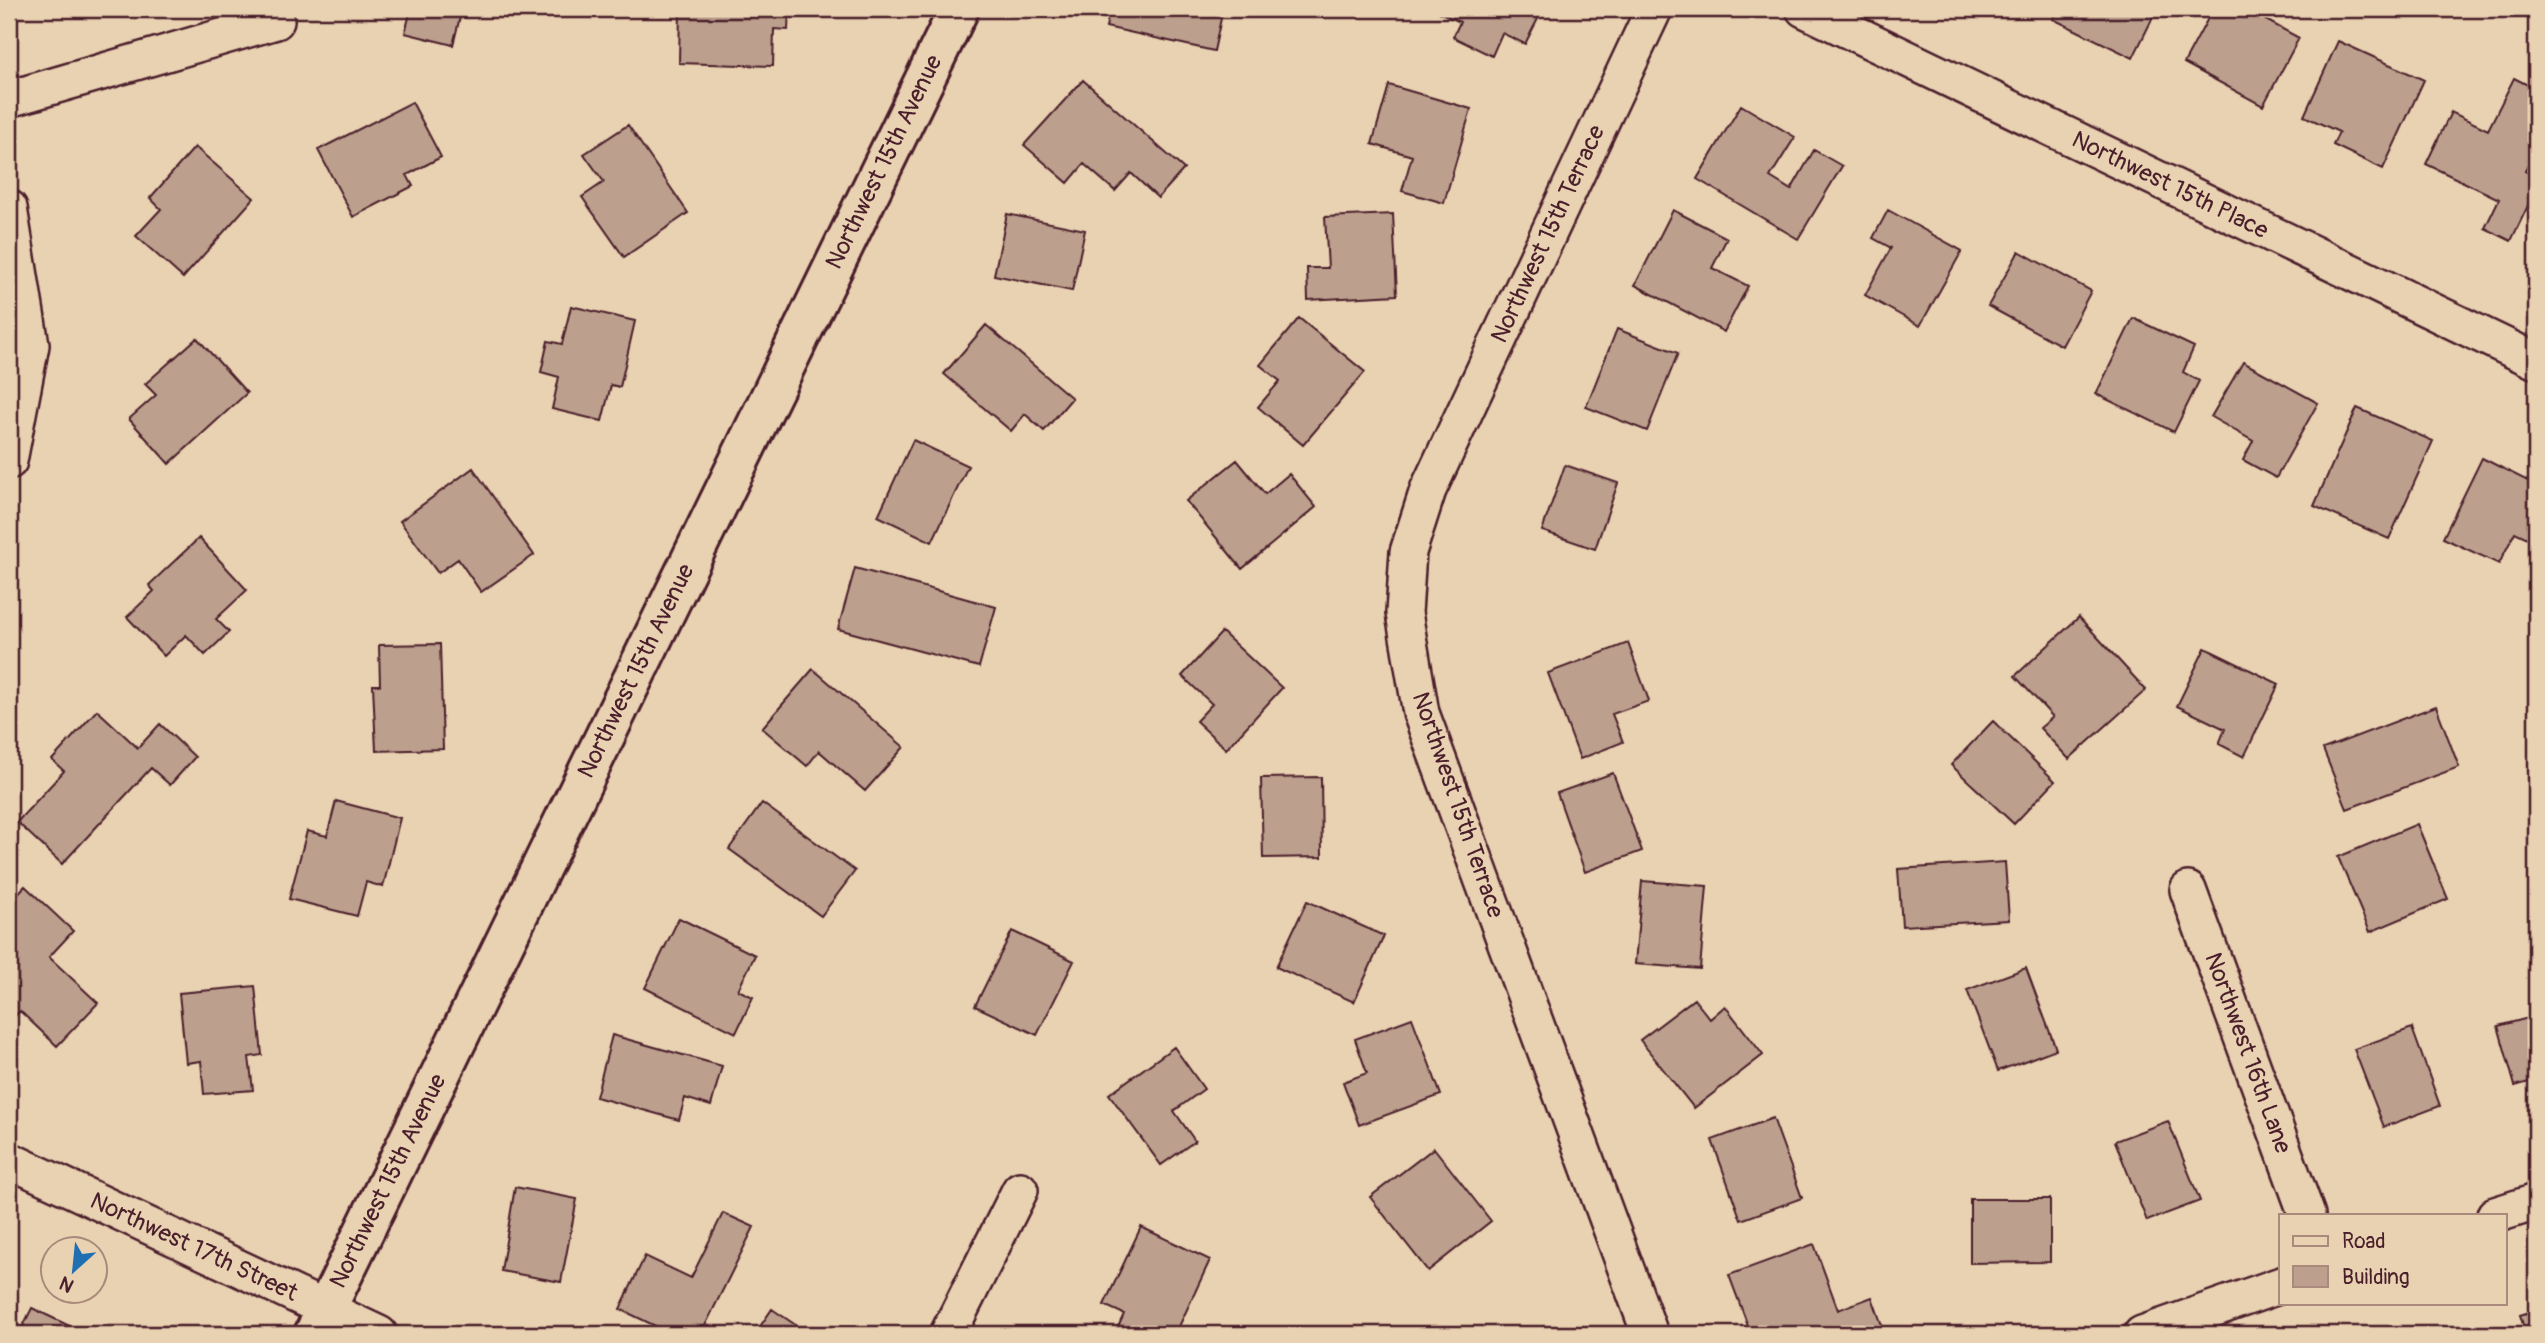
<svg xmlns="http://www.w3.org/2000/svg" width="2545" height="1343" viewBox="0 0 2545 1343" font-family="Pangolin,sans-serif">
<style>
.building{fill:#bca08d;stroke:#4a1f2b;stroke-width:2}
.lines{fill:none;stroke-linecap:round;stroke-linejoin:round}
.street-casing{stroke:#4a1f2b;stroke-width:40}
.secondary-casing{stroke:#4a1f2b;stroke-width:44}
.street{stroke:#e9d2b2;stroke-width:35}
.secondary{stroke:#e9d2b2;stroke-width:38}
.labels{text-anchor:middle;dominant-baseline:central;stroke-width:6;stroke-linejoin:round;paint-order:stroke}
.street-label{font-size:24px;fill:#4a1f2b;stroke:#e9d2b2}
</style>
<rect width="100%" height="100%" fill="#e9d2b2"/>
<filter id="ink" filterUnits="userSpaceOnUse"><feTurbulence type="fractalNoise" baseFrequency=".0143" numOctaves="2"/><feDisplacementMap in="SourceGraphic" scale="14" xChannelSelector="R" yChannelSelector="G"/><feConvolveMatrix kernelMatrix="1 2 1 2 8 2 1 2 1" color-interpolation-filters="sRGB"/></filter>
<g filter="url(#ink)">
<path class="building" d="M411,9H462L453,45L405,33Z
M680,9H789L788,30L774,29L773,66L679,63Z
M1110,9H1223L1214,51L1106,27Z
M1433,9H1543L1525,44L1502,33L1492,56L1453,37L1460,22Z
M2058,9H2157L2133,58L2053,19Z
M2213,9H2270L2264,19L2299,38L2263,106L2184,63Z
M2338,41L2424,80L2383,169L2333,145L2339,132L2304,116Z
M2514,78L2536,89V147L2525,171L2536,177V189L2511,241L2485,228L2499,199L2426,164L2451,112L2488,130Z
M1083,80L1184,169L1158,198L1131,173L1115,191L1084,164L1068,183L1024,145Z
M1389,85L1471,109L1444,203L1402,191L1412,156L1372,144Z
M412,102L441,157L407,175L413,186L353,217L318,150Z
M1741,105L1795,137L1770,177L1791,190L1814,150L1842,166L1798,239L1697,179Z
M628,125L688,213L624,257L582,197L604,182L584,154Z
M195,147L254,198L183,278L136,236L161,209L150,198Z
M1673,210L1727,238L1712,268L1748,286L1724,332L1635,285Z
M1888,210L1962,251L1920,326L1865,295L1891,248L1873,238Z
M1007,214L1085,230L1072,291L994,275Z
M1393,214L1397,295L1308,300L1307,268H1328L1325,217Z
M2019,251L2091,291L2062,346L1988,306Z
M571,306L635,321L620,387L611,385L602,421L552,409L559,377L541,372L548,341L562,344Z
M1299,318L1365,372L1303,445L1258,407L1280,381L1260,365Z
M2133,318L2194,347L2183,372L2199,381L2174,432L2096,394Z
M986,325L1072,398L1044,431L1025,414L1011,431L944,374Z
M1617,329L1678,353L1647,431L1586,407Z
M197,338L247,393L169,464L129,419L156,395L145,384Z
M2243,362L2318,403L2276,478L2243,460L2253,441L2211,417Z
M2357,408L2433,441L2389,539L2314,506Z
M913,440L968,466L932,542L878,516Z
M2482,458L2536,485V542L2515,532L2499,564L2443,538Z
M1237,460L1265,494L1289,474L1316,507L1242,569L1186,501Z
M1565,465L1618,483L1595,549L1542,531Z
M473,468L534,555L481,592L458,559L438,573L400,521Z
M199,538L247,590L216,619L229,632L205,655L186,635L164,656L127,617L154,591L149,585Z
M855,568L996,607L979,667L838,629Z
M2079,617L2146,690L2069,759L2040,728L2053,717L2015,676Z
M1222,632L1282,688L1226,749L1196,721L1212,704L1182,676Z
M1628,643L1649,701L1612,714L1623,742L1580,759L1548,673Z
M440,644L443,749L376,751L373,685H380L379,645Z
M2205,648L2279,684L2244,757L2219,744L2225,729L2177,706Z
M813,669L904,747L865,791L819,751L807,766L762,728Z
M2436,706L2459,767L2347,809L2323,749Z
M97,710L138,748L160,724L195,757L170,785L151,768L62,864L17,822L64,771L52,760Z
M1993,721L2055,781L2014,824L1951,765Z
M1613,773L1642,851L1585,872L1557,793Z
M1321,777L1322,857L1263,858L1261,778Z
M336,801L400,818L383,887L366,882L357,916L289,899L307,831L327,836Z
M762,803L855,871L821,916L729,849Z
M2417,824L2448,899L2370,932L2338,857Z
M2005,862L2009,920L1902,926L1898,869Z
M1642,881L1707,886L1700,969L1635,964Z
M25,886L73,931L49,957L98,1003L57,1046L20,1011L12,1019L9,1017V903Z
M1307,901L1384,936L1354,1002L1276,967Z
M679,918L755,955L738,990L753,997L736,1033L645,988Z
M1012,931L1074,961L1037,1035L975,1006Z
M2026,968L2056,1049L1998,1071L1967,990Z
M255,986L262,1055L249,1057L253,1090L204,1094L201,1061L186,1063L179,993Z
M1694,999L1710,1019L1725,1006L1763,1055L1694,1108L1640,1040Z
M2536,1016V1080L2515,1086L2498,1026Z
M1412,1018L1441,1095L1359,1125L1343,1082L1367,1073L1355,1039Z
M2412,1028L2440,1106L2384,1127L2354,1049Z
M612,1035L722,1066L711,1106L685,1098L679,1120L596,1097Z
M1174,1047L1204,1089L1174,1111L1195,1141L1161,1165L1109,1094Z
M1773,1118L1802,1198L1741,1220L1712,1140Z
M2168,1121L2200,1201L2147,1221L2115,1141Z
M1434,1148L1491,1221L1428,1271L1370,1197Z
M515,1187L577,1199L561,1282L501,1271Z
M1970,1199H2050V1262L1970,1263Z
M723,1213L754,1227L701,1334H672L620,1309L645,1256L691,1278Z
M1141,1227L1210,1260L1176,1333L1161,1327L1157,1334H1115L1124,1314L1104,1305Z
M1814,1244L1838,1310L1872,1297L1885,1334H1751L1729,1275Z
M32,1308L86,1334H19Z
M772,1309L809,1334H755Z
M2536,1310V1334H2526L2520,1315Z"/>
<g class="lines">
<defs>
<path id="street" d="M1804,9L2536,361
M9,99L276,21
M9,208L31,345L9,461
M2188,890L2307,1215
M9,1160L379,1334
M2495,1215L2536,1202
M948,1334L1020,1190
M1650,1334L1421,713L1404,613L1408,552L1428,490L1654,9
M2142,1334L2281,1285"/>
<path id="secondary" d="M314,1334L959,9"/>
</defs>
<use href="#street" class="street-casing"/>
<use href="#secondary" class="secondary-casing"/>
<use href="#street" class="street"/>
<use href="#secondary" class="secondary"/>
</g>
</g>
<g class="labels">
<g class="street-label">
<text transform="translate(884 162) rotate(-64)">Northwest 15th Avenue</text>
<text transform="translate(2170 185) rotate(26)">Northwest 15th Place</text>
<text transform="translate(1548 234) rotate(-65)">Northwest 15th Terrace</text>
<text transform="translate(636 671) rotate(-64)">Northwest 15th Avenue</text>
<text transform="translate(1458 805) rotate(71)">Northwest 15th Terrace</text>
<text transform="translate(2248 1053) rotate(70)">Northwest 16th Lane</text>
<text transform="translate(388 1181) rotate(-64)">Northwest 15th Avenue</text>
<text transform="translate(194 1247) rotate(25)">Northwest 17th Street</text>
</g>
</g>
<rect width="2545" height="1343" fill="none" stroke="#e9d2b2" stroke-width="35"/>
<rect x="18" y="18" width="2510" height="1308" fill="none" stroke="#4a1f2b" stroke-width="2.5" filter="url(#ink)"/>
<rect x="2279" y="1214" width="228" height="91" fill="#e9d2b2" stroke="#a98a7c" stroke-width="2"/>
<rect x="2293" y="1236" width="35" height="10" fill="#e9d2b2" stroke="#a98a7c" stroke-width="2"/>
<text x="2342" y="1248" font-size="21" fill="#4a1f2b">Road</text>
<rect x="2293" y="1266" width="35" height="21" fill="#bca08d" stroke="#a98a7c" stroke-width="2"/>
<text x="2342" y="1284" font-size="21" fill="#4a1f2b">Building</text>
<g transform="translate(74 1270) rotate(207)"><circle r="33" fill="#e9d2b2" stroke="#a98a7c" stroke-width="2"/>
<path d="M0-5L12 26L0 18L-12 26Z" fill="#1f6fb2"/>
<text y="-10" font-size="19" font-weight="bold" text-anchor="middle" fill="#4a1f2b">N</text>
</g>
</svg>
